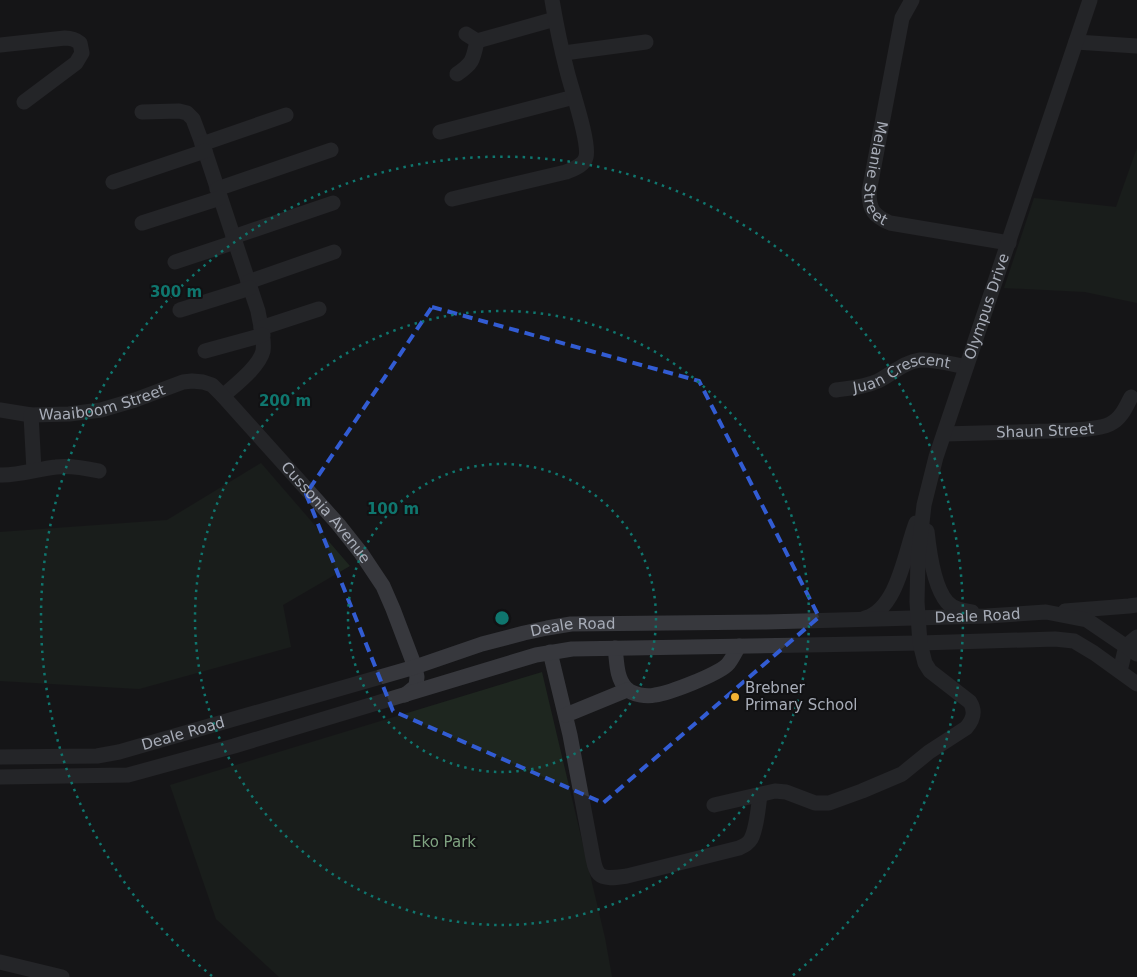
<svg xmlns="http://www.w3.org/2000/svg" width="1137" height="977" viewBox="0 0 1137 977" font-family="'DejaVu Sans',sans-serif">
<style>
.green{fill:#1e261f}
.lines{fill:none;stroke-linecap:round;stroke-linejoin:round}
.minor{stroke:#37383d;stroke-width:15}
.marked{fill:none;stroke:#325cd3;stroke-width:4;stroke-dasharray:10 6;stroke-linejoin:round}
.ring{fill:none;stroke:#0f766e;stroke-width:2.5;stroke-dasharray:2.5 5}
.poi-dot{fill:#f2b134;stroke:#111113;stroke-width:2}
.labels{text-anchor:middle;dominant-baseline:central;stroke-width:4;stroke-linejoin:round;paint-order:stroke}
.street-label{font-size:15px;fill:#a8adb8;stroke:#111113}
.poi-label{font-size:15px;fill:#a8adb8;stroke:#111113;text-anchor:start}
.park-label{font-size:15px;fill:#7fa381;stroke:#111113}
.centre{fill:#0f766e;stroke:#111113;stroke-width:2.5}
.ring-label{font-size:15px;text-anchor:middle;font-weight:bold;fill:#0f766e;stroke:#111113;stroke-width:4;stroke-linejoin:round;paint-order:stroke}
</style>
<rect width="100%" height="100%" fill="#161618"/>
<path class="green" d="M1137,148V303L1085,292L1004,288L1034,198L1116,207Z
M261,463L350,566L283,605L291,647L139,689L0,681V532L167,520Z
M542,672L605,938L612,977H279L216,919L170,785Z"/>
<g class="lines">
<g class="minor">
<path id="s1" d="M912,0L902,18L869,192C869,210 874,216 890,223L1009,243"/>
<path d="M466,34L477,41L555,19"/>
<path d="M1076,42L1137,46"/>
<path d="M0,45L65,38C71,38 75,39 80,43L82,53L76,63L24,102"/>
<path d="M564,53L646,42"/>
<path d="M457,74C473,63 473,60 477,41"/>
<path d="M142,112L179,111L187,113L193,119L205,151L258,311C260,324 265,339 263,351C259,367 235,385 223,396"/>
<path d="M440,132L574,97"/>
<path d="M202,144L286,115"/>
<path d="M113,182L205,151"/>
<path d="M217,189L331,150"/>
<path d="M452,199L566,172C573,169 584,166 586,157C590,142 571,88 567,71C561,48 556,24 552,0"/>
<path d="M142,223L220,198"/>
<path d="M233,237L333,203"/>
<path d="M175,262L235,242"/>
<path d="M248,282L334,252"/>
<path d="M180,310L250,288"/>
<path d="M261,328L319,309"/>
<path d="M205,351L263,335"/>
<path id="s2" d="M836,390C851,388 865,387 878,381C892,374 904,362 920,360C935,359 951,364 966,367"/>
<path id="s3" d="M0,410L31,415L69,414L101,410L135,400L183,382L192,381L203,382L212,385L223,396L338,524L361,553L383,586L393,609L415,667L417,677L416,686L405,695"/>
<path d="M31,415L34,470"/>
<path id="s4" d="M944,434C979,433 1014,432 1049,431C1066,430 1095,431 1110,424C1121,419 1126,407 1131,397"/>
<path d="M0,475C17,476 38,469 56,467C70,465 85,468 99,471"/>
<path d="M927,531C929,550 934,587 947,602C953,609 963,611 972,612"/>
<path d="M1065,611L1129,606L1137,605"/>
<path d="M865,618C898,609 905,551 916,523"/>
<path d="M615,648C617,661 616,678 626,688C632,695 647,697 655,695C670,693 716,675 727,665C732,660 735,652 739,646"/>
<path d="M550,652L570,735L593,858C594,863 595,870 599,874C605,880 619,877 627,876L739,848C744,846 748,844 751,839C757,828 758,808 760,795"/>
<path d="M1120,671L1126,646L1137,637"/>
<path d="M566,715L627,690"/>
<path id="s5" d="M0,757L97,756L119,752L415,667L482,644L524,633L547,628L571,624L766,622L987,616L1046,612L1087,620L1137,654"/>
<path d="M0,777L128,775L234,746L536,655L572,649L920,643L1055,639L1074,641L1094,653L1137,684"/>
<path id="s6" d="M714,805L775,791L786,792L815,803H829L862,791L902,774L929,752L966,728C973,720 976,712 970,702L930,671L925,663L920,643L917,602L918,558L924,505L936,457L1090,0"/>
<path d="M0,962L62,977"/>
</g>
</g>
<path d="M0 0H1137V977H0ZM432,307L699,381L819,617L603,803L393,711L306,494Z" fill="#161618" fill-opacity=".55" fill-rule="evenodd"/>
<path class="marked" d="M432,307L699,381L819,617L603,803L393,711L306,494Z"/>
<g class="ring">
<circle cx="502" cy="618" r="154"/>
<circle cx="502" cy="618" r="307"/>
<path d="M212 976A461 461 0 1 1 792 976"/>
</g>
<circle class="poi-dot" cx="735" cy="697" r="5"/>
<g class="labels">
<g class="street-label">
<text stroke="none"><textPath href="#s1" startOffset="180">Melanie Street</textPath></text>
<text stroke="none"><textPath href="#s6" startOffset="732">Olympus Drive</textPath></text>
<text stroke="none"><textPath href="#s2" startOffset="69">Juan Crescent</textPath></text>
<text stroke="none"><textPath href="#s3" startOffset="104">Waaiboom Street</textPath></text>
<text stroke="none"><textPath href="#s4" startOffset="101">Shaun Street</textPath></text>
<text stroke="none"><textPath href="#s3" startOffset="389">Cussonia Avenue</textPath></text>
<text stroke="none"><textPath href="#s5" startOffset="996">Deale Road</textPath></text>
<text stroke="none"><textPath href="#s5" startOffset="591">Deale Road</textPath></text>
<text stroke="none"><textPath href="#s5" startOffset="186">Deale Road</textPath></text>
</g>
<g class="poi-label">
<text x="745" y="688">Brebner<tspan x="745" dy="17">Primary School</tspan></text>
</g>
<g class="park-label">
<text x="444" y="842">Eko Park</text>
</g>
</g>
<circle cx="502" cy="618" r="8" class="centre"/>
<g class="ring-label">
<text x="176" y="297">300 m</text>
<text x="285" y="406">200 m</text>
<text x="393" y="514">100 m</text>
</g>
</svg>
